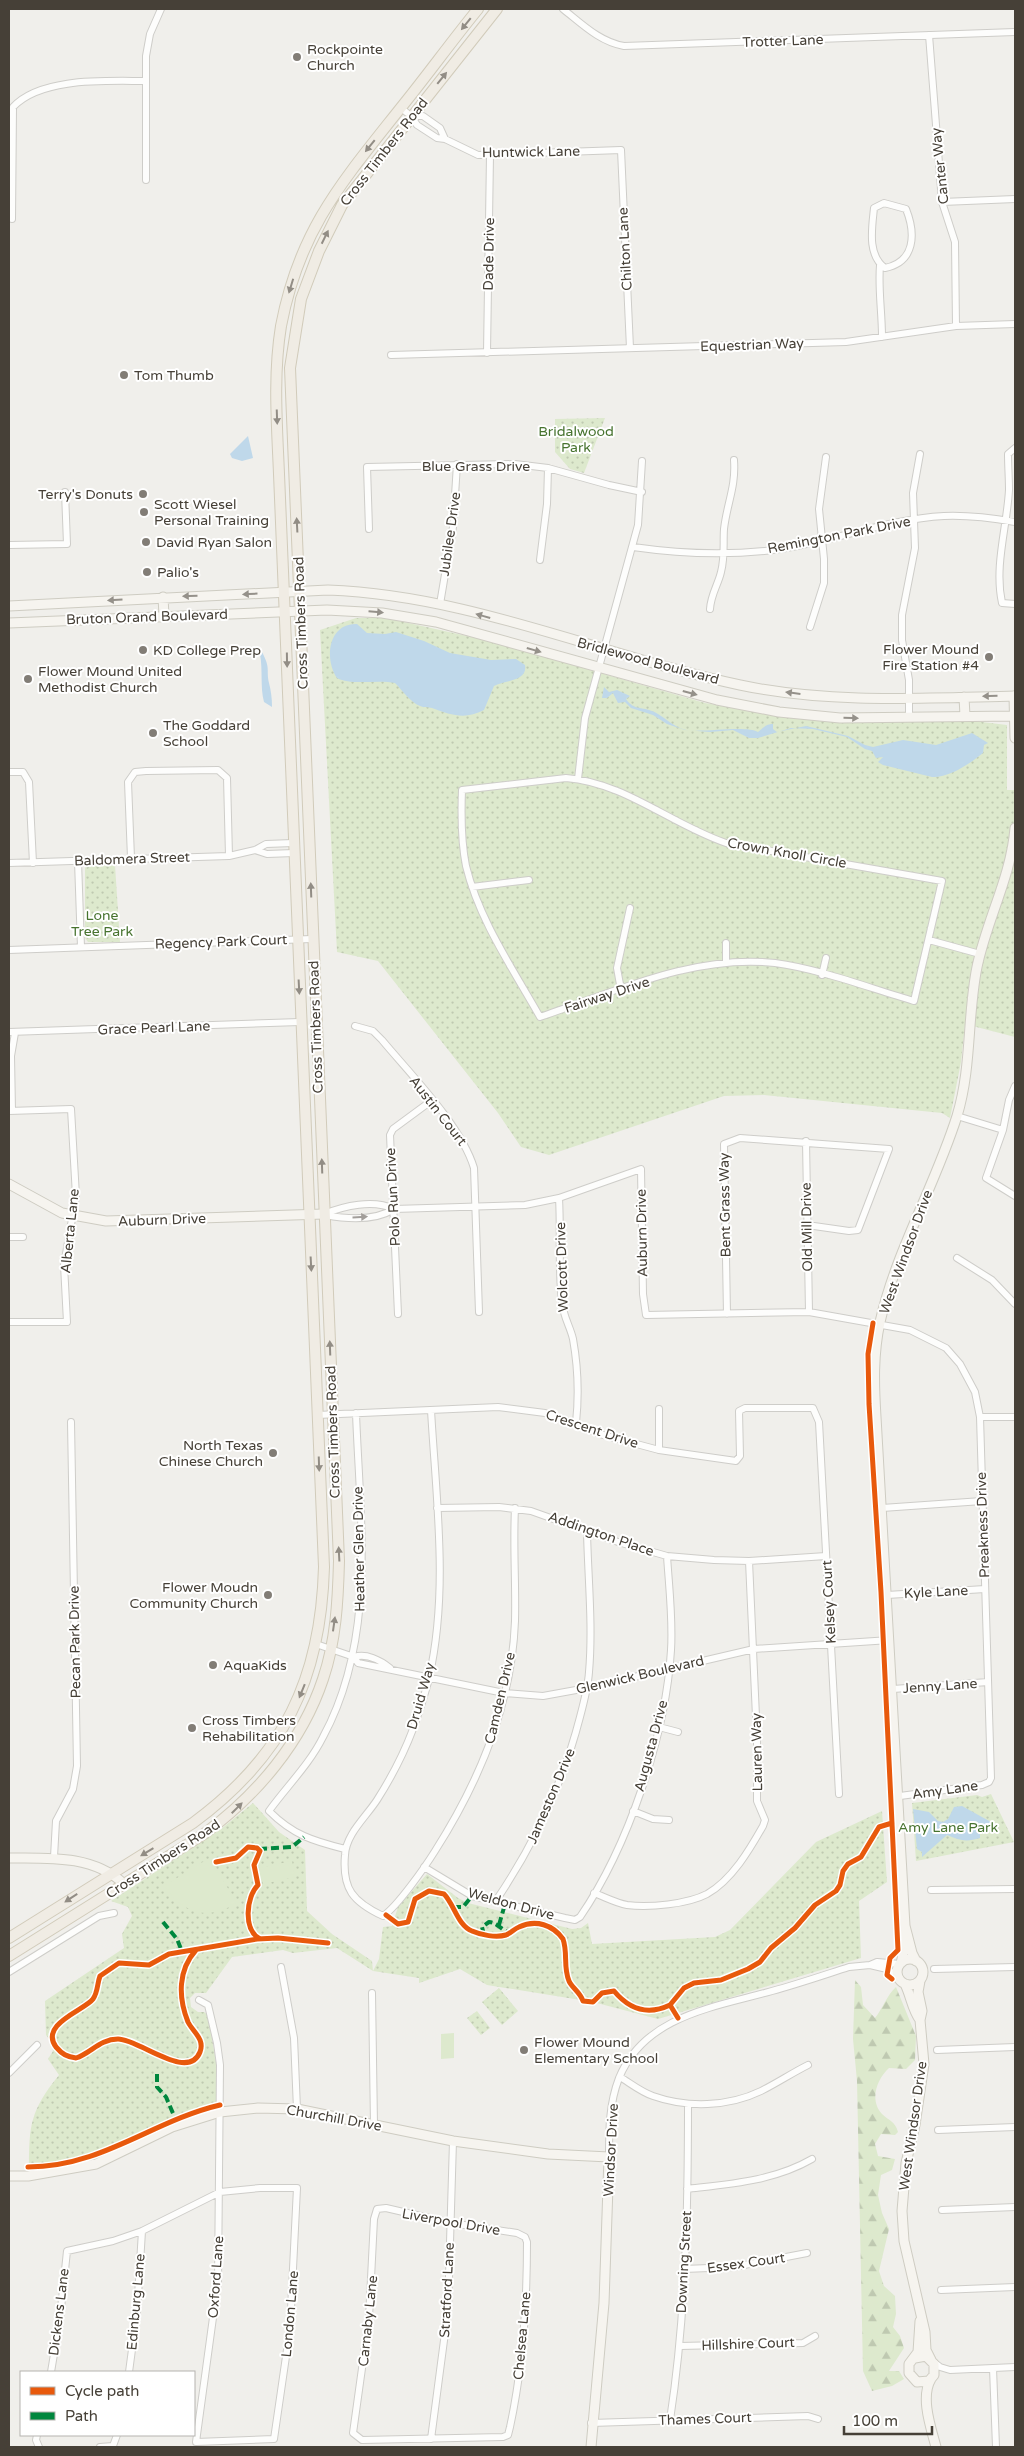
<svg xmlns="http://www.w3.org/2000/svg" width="1024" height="2456" viewBox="0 0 1024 2456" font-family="'Varela Round',sans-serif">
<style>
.grass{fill:url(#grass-dots)}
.forest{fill:url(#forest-firs)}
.pitch{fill:#dde9cd}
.water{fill:#bfd8ea}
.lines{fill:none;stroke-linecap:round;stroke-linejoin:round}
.street-casing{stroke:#cecdc9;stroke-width:8}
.secondary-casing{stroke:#ceccc2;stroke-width:11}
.primary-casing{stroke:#d1cbba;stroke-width:12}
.street{stroke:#fdfdfc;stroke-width:6}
.secondary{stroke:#f6f4ef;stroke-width:9}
.primary{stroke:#f0ece4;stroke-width:10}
.quiet{stroke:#00873e;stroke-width:4;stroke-dasharray:8 4;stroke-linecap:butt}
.cycleway-casing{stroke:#fff;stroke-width:8}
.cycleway{stroke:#e8590c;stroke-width:5}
.oneway{fill:#928d85}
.oneway2{fill:#95918a}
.oneway3{fill:#a29e9a}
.poi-dot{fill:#827d76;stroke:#fff;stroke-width:2}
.labels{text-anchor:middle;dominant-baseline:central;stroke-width:4;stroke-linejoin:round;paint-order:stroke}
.street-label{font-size:14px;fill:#464037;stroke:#fff}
.poi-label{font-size:14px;fill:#464037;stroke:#fff;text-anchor:start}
.park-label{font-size:14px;fill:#47732f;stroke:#fff}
</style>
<defs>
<pattern id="grass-dots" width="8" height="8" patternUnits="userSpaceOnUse" patternTransform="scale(1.25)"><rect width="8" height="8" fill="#dde9cd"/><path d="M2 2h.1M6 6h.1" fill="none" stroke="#bfc9b1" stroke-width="1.8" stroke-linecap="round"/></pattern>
<pattern id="forest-firs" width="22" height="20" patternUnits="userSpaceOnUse" patternTransform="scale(1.25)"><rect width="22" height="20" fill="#dde9cd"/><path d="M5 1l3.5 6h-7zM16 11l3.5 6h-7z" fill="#bfc9b1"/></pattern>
</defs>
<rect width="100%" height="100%" fill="#f0efeb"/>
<path class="grass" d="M605,418L584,473L570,469L555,452V419Z
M356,618H386L485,640L705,703L791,718L853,721L965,720L1007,725V790H1015V1037L965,1024L961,1062L950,1118L942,1113L764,1095L724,1096L549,1155L521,1147L498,1113L378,961L337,952L320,630Z
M85,865H115L120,942H88L85,938Z
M991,1794L1014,1842L916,1861L912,1803L977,1795L982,1797Z
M253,1803L279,1832L305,1850L307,1911L332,1934L372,1961L373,1971L337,1948L293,1953L283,1950L232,1957L206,1993H195L190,1998L191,2007L198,2012H204L208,2015L216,2062V2106L174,2121L92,2160L61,2167L29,2170C29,2125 30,2111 59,2075L48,2059L53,2051L50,2040L46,2035L45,2001L124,1948L122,1934L132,1916L128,1907L111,1901L221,1829Z
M882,1811L887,1882L859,1901L861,1958L658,2019L593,2002L487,1985L460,1969L419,1983V1978L373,1971L379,1959L383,1927L392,1926L398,1907L427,1874L458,1898L468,1903L572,1929L581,1928L588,1923L592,1944L715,1937L730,1930L816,1842Z
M499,1988L518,2011L502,2025L482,2002Z
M477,2011L490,2028L481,2035L467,2018Z"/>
<path class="forest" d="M855,1980L861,1987L863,2005L875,2018C883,2008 887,1995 896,1987L916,2036L915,2060L906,2069L889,2068C877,2079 869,2100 882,2114C889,2121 895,2121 898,2132L895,2135L881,2134L875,2144L878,2156L895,2159L892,2170L881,2175L878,2195L882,2213L889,2229L879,2271L884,2286L895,2296L896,2314L893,2327L900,2336L904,2348L889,2371H899L904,2379L892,2386L872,2391L863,2371L857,2081L853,2039Z"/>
<path class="pitch" d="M206,1860L211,1861L237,1903C207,1921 184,1914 164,1886Z
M292,1861L295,1877L263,1884L259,1868Z
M454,2033V2058L441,2059V2034Z"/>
<path class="water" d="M248,436L253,458L242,461L232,458L230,454Z
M357,624L367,633L385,634L396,632L424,641L450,653L491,660L516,659L525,665C528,682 504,680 494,686L484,710C465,720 451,715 432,708C428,707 424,708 420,706C410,702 403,691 395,683C378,679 352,686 337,678C324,659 328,623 357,624Z
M262,652C271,669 266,669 269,683C271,691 272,698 272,707L264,702C260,687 263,670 260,654Z
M604,687L609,692L617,690L630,696L626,699C633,709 639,707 649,710C663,714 670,726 686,730C703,733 746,725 758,732C764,728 765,724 773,724V729L777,732L806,726L848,736L865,745L873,747L903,740L936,745L972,733L988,743L984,745L983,753C971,763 949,778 932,777L883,765L878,762L883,757L876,758L872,751L865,749L847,737L813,729L791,728L758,738H749L733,730L710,732L685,730L667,724L653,715L631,708L625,702L618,703L613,693L607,698H602Z
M962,1806L991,1822V1826L986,1832L980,1834V1838C967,1842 960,1841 947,1835L922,1857V1852L917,1849L913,1809L929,1812L938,1821L943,1822L948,1819L954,1807Z"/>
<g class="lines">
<defs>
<path id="street" d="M563,9C582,24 600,42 624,46L1015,32
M929,35L942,202L955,242L956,326
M401,108L411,116L417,125L437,138L445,139L478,155L621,150L630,348
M412,116H423L440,128L445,139
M146,180V56L150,34L161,9
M942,202L1015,199
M884,203L906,209C916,234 915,262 885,268C867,255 872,228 874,208Z
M12,219L13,107C41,77 106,81 145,81
M880,265C878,289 882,312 882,337
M487,353L490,155
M391,355L846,342L956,326L1015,324
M1015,448L1008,454C1008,466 1009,478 1009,490C1007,527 994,566 1002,603L1015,604
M369,529L367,467L515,464L548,468L609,485L642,492
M9,545L67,544L65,492
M633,547C682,554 731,556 780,549C835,541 888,519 944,516C967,515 992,518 1015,522
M540,560L547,504L548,468
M440,604L453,527L457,464
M710,609C711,594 718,585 721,572C725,557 723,544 724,529C727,503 736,487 734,460
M810,627L824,583V559L819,509L826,457
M909,718V680L902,640V615L915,548L913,493L920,454
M9,772H23L29,782L33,863
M566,778C626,783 670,824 726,843L942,881L914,1001C869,988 820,969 775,963C694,954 614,992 540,1017C513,969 479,920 466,866C461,841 461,815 462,790Z
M578,779L585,718L638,525L642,461
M293,843L266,844L255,850L267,854L294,853
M131,858L128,782L135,772L146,771L218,770L227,778L229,856
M78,861L81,947
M9,863L229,856L255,850
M472,887L529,880
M929,940L980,954
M726,943V963
M9,950L312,939
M822,975L826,958
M621,990L617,968L630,908
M355,1026L373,1031L382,1040C411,1075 461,1125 474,1168L479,1312
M9,1032L300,1022
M1015,1086L1009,1100L1003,1130L986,1178L1015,1196
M9,1111L71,1109L76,1196L64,1265L67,1322H9
M12,1111L11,1056L15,1033
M957,1116L1003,1130
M806,1141L809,1312
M559,1198C561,1232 558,1268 562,1302C563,1316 570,1326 573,1339C578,1367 579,1395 576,1423
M324,1214C344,1206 373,1199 394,1209L525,1205L559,1198L641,1169L643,1294L646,1315L809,1312L910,1330L946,1348L960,1364L975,1392L980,1417L991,1778L989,1782L982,1785L900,1796
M325,1215C346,1219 375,1221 394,1209
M9,1237H23
M957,1258L992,1280L1015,1304
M398,1314L390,1135L393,1129L431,1101
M727,1314L724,1144L740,1138L889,1149L858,1230L849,1231L807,1225
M659,1409V1450
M431,1410C436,1498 449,1591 429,1678C425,1695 419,1712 413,1729C404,1753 391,1778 377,1800C366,1817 346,1834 345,1855C342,1889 353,1902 383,1916C397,1907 425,1867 435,1851C479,1782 512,1705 515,1621C516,1583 513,1546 515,1508
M317,1415L498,1407L545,1413L603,1435L659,1450L736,1461L740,1456L739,1411L745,1408H813L819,1422L839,1794
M980,1417H1015
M437,1508L499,1507L531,1511L618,1542L667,1556L714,1560L749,1561L826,1556
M882,1508L982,1501
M887,1595L985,1589
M316,1644L354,1657L358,1663L504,1693L543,1696L587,1688L754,1649L890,1640
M354,1657C366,1653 380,1660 390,1668
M893,1689L988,1682
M659,1727L678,1732
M633,1811L653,1819L669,1820
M345,1849C313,1841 293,1835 269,1811C287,1786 309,1765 323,1737C377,1637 360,1522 356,1413
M54,1857L56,1821L73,1789L77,1766L71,1422
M424,1867L472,1896L565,1918L575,1920L580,1917C628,1847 666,1735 671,1650C673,1619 669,1587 667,1556
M931,1890L1015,1889
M594,1893C605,1897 616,1903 627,1905C649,1908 688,1904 707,1894C732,1880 750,1849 763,1826L765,1820L757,1801V1739L749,1561
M495,1902C534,1845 563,1783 580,1717C584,1702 588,1687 589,1672C593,1626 588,1578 587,1532
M281,1967L294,2038L297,2109
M934,1969L1015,1967
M9,1972L99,1916L114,1913
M898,1977L887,1969L870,1965L877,1962L900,1964
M372,1993L374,2125
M937,2050L1015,2047
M9,2073L37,2045
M620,2077C630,2083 641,2092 653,2096C687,2108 728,2107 761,2091C777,2083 792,2073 808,2065
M938,2130L1015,2127
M609,2157C609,2130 609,2104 619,2078C645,2015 716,2007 772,1991C798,1984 824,1975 849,1967L870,1965
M687,2189C730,2184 774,2181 812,2159
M386,2208L451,2223L517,2233L525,2237L527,2242C527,2303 523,2367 510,2427L508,2435L503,2437L362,2440L353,2433L369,2318L374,2219L377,2209Z
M942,2210L1015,2207
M684,2269L734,2267L807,2253
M941,2290L1015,2287
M680,2346L803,2343L815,2336
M932,2361L940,2367L950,2370L1015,2367
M993,2368L996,2447
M51,2372L60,2318L67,2251L113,2241L142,2231L220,2192L260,2188H297L290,2329L274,2439L196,2442L218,2281L220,2065L217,2043L208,2005L199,2000
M129,2372L137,2312L142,2231
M670,2420C686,2316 688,2209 688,2104
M591,2423L808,2416L818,2419
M37,2435L36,2440L39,2447
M431,2439L448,2310L453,2141
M100,2447L113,2446L117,2435"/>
<path id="secondary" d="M163,597L164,616
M9,606L328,590C470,595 603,656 740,685C830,704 924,698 1015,696
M9,623L327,610L382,613L436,622L717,700L779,712L840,718L1015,716
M1014,696L1015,738
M964,697L965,716
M9,1184L62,1213L106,1221L324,1214
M9,1858C49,1858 93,1855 124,1884
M897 1972a13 13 0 1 1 26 0a13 13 0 1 1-26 0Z
M916,1961L912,1953L905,1926L876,1417C874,1385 873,1354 880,1322C896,1251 935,1186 957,1116C972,1067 967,1016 977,967C987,919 1011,877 1015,828
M901,1963C905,1951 902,1939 905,1926
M920,1981L918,1992L922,2011L920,2020L924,2064L915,2125L906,2163L902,2211L904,2241L925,2332L926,2350L931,2360
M905,1984C911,1996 912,2009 920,2020
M9,2176H28L96,2164L172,2127L220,2112L258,2108L297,2109L453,2141L548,2154L609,2157L604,2303L591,2447
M915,2358L926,2356L934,2364V2375L929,2381L917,2382L909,2373V2364L918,2352L920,2321
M931,2379C920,2397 931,2428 936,2447"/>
<path id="primary" d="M9,1938L193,1823C284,1756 321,1679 324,1567L279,474C277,425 273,375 281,326C299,231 341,183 399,110C426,77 451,42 478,9
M9,1956L204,1834C257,1795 302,1742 323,1679C336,1641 338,1600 339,1561L290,368L301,299L319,251L342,205L497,9"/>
</defs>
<use href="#street" class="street-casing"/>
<use href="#secondary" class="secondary-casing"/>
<use href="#primary" class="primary-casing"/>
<use href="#street" class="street"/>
<use href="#secondary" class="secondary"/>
<use href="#primary" class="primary"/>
<path class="quiet" d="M259,1849L292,1847L304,1837
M453,1907H463L472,1896
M163,1922L177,1939L183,1954
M499,1925L505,1904
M484,1935L482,1927L489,1922C499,1923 501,1931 511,1933
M157,2074V2087L166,2097L175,2118"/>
<defs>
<path id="cycleway" d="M873,1323L868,1354L869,1404L881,1592L898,1950L890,1958L887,1975L892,1979
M216,1862L236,1858L248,1847L257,1848L260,1851L254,1865L258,1885C246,1897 243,1930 260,1939
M386,1915L398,1924L408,1922L415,1899L429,1891L444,1894C454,1904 458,1926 472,1931C481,1935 496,1938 506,1935C511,1933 514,1929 519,1927C536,1919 553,1925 563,1939C568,1953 563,1967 569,1981C572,1988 580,1992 583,2001L593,2002L602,1993L614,1991C629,2009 647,2016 670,2005
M196,1950C178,1970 178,1997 188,2022C193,2032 205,2039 200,2052C188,2082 139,2039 118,2039C100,2039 91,2053 76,2058C67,2057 62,2054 56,2047C39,2024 85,2010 93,1999C98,1992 97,1984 100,1976L119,1963L149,1965L169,1954L257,1939L278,1938L328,1943
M678,2018L670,2005L684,1988L694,1983L721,1980L748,1969L760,1962L771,1948L795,1928L815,1905L836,1891L840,1885L843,1871L848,1864L861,1857L879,1827L892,1823
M28,2167C102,2167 152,2121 220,2105"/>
</defs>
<use href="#cycleway" class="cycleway-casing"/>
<use href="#cycleway" class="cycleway"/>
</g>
<defs><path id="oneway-solid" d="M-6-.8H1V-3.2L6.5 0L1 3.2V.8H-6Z" transform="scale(1.25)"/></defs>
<g class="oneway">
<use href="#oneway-solid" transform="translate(466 24) rotate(129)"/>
<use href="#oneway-solid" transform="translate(442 78) rotate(-51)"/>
<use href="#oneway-solid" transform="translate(370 146) rotate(129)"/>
<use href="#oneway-solid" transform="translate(325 237) rotate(-64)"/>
<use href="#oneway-solid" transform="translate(291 286) rotate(107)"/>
<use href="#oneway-solid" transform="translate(277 417) rotate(88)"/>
<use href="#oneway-solid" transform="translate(297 525) rotate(-93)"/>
<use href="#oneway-solid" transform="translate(287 660) rotate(89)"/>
<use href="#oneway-solid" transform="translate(311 890) rotate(-92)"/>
<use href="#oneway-solid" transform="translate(299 987) rotate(87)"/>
<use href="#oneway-solid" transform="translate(322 1166) rotate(-92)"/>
<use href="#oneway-solid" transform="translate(311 1264) rotate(87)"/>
<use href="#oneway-solid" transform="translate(330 1348) rotate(-92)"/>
<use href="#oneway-solid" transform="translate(319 1464) rotate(88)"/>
<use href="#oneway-solid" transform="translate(339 1554) rotate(-93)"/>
<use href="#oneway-solid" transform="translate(334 1624) rotate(-82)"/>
<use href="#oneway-solid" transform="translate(302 1691) rotate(112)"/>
<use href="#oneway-solid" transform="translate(237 1808) rotate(-45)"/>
<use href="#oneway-solid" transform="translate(147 1852) rotate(149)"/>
<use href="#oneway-solid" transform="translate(71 1898) rotate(147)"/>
</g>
<g class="oneway2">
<use href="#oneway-solid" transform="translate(250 594) rotate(177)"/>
<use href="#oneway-solid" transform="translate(190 596) rotate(178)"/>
<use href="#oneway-solid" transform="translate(115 600) rotate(177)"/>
<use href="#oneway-solid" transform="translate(376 612) rotate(5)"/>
<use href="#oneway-solid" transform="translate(483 616) rotate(-164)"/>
<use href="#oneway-solid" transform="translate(534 650) rotate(16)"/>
<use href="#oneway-solid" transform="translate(690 693) rotate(15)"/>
<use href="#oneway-solid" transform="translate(793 693) rotate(-173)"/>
<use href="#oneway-solid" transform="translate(990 696) rotate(179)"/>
<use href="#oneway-solid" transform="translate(851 718) rotate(1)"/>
</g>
<use class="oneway3" href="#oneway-solid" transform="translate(360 1217) rotate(-3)"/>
<g class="poi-dot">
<circle cx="297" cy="57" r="5"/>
<circle cx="124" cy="375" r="5"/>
<circle cx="143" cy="494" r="5"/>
<circle cx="144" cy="512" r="5"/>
<circle cx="146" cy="542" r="5"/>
<circle cx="147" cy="572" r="5"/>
<circle cx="143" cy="650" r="5"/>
<circle cx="989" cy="657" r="5"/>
<circle cx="28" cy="679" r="5"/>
<circle cx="153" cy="733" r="5"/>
<circle cx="273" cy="1453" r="5"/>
<circle cx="268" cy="1595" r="5"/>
<circle cx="213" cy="1665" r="5"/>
<circle cx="192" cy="1728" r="5"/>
<circle cx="524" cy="2050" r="5"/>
</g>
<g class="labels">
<g class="street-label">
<text transform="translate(783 41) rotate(-2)">Trotter Lane</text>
<text transform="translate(384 152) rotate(-52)">Cross Timbers Road</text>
<text transform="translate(531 152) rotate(-1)">Huntwick Lane</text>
<text transform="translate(940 166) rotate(-96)">Canter Way</text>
<text transform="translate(625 249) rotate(-93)">Chilton Lane</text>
<text transform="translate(489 254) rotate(-89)">Dade Drive</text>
<text transform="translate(752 345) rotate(-2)">Equestrian Way</text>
<text x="476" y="466">Blue Grass Drive</text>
<text transform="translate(450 534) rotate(-82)">Jubilee Drive</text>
<text transform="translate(839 535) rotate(-11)">Remington Park Drive</text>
<text transform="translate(147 617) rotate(-2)">Bruton Orand Boulevard</text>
<text transform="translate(301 623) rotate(-92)">Cross Timbers Road</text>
<text transform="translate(648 661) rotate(15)">Bridlewood Boulevard</text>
<text transform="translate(787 853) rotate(10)">Crown Knoll Circle</text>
<text transform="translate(132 859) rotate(-2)">Baldomera Street</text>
<text transform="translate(221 942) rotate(-2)">Regency Park Court</text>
<text transform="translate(607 995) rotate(-18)">Fairway Drive</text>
<text transform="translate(316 1027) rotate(-92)">Cross Timbers Road</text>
<text transform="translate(154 1028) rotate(-2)">Grace Pearl Lane</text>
<text transform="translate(438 1111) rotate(52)">Austin Court</text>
<text transform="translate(393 1197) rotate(-93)">Polo Run Drive</text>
<text transform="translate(725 1205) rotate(-91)">Bent Grass Way</text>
<text transform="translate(162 1220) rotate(-2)">Auburn Drive</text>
<text transform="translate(807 1227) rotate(-91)">Old Mill Drive</text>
<text transform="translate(70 1231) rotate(-84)">Alberta Lane</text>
<text transform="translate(642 1233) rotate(-91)">Auburn Drive</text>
<text transform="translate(906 1252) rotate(-70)">West Windsor Drive</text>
<text transform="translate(562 1267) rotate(-92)">Wolcott Drive</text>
<text transform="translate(592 1429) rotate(18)">Crescent Drive</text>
<text transform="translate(333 1432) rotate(-92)">Cross Timbers Road</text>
<text transform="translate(983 1525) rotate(-92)">Preakness Drive</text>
<text transform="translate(601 1534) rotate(19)">Addington Place</text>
<text transform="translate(359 1549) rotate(-91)">Heather Glen Drive</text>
<text transform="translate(936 1592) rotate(-3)">Kyle Lane</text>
<text transform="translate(829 1602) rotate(-93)">Kelsey Court</text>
<text transform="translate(75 1642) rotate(-91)">Pecan Park Drive</text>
<text transform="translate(640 1675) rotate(-13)">Glenwick Boulevard</text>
<text transform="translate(940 1686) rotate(-4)">Jenny Lane</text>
<text transform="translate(421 1696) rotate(-74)">Druid Way</text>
<text transform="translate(500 1698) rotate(-77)">Camden Drive</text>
<text transform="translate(651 1746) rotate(-75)">Augusta Drive</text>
<text transform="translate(757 1752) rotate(-91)">Lauren Way</text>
<text transform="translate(945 1790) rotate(-8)">Amy Lane</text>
<text transform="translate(551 1796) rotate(-67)">Jameston Drive</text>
<text transform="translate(163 1859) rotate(-33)">Cross Timbers Road</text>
<text transform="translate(511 1904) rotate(15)">Weldon Drive</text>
<text transform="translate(334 2118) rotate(10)">Churchill Drive</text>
<text transform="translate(913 2126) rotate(-82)">West Windsor Drive</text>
<text transform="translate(611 2150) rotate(-87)">Windsor Drive</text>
<text transform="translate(451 2222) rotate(10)">Liverpool Drive</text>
<text transform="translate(684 2262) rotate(-87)">Downing Street</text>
<text transform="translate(746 2263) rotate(-8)">Essex Court</text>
<text transform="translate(216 2277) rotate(-86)">Oxford Lane</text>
<text transform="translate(447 2290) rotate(-87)">Stratford Lane</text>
<text transform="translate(136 2302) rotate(-85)">Edinburg Lane</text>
<text transform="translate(59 2312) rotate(-83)">Dickens Lane</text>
<text transform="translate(290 2314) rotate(-85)">London Lane</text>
<text transform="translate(368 2321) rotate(-84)">Carnaby Lane</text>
<text transform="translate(522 2336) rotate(-85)">Chelsea Lane</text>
<text transform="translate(748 2344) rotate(-2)">Hillshire Court</text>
<text transform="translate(705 2419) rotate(-2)">Thames Court</text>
</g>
<g class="poi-label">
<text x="307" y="49">Rockpointe<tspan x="307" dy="16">Church</tspan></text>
<text x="134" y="375">Tom Thumb</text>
<text x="133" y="494" text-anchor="end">Terry's Donuts</text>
<text x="154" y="504">Scott Wiesel<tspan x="154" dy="16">Personal Training</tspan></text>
<text x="156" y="542">David Ryan Salon</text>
<text x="157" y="572">Palio's</text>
<text x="979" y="649" text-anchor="end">Flower Mound<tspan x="979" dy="16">Fire Station #4</tspan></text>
<text x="153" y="650">KD College Prep</text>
<text x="38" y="671">Flower Mound United<tspan x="38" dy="16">Methodist Church</tspan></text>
<text x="163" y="725">The Goddard<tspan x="163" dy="16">School</tspan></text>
<text x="263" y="1445" text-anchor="end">North Texas<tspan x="263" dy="16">Chinese Church</tspan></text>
<text x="258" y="1587" text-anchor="end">Flower Moudn<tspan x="258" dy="16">Community Church</tspan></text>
<text x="223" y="1665">AquaKids</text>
<text x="202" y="1720">Cross Timbers<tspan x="202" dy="16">Rehabilitation</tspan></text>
<text x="534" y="2042">Flower Mound<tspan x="534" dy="16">Elementary School</tspan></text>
</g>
<g class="park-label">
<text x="576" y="431">Bridalwood<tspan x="576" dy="16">Park</tspan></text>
<text x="102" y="915">Lone<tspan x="102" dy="16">Tree Park</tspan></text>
<text x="948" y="1827">Amy Lane Park</text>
</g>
</g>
<rect width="1024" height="2456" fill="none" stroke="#464037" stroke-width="20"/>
<rect x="20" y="2371" width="175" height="65" fill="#ffffff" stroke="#b5b3af"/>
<rect x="30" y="2387" width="25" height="8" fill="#e8590c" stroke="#b5b3af"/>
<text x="65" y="2396" font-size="15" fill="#464037">Cycle path</text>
<rect x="30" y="2412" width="25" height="8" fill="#00873e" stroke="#b5b3af"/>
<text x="65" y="2421" font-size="15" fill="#464037">Path</text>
<path d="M844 2426v8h88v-8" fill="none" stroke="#464037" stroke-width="2.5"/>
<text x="852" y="2426" font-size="15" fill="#464037" stroke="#ffffff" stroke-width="4" paint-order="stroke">100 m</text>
</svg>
